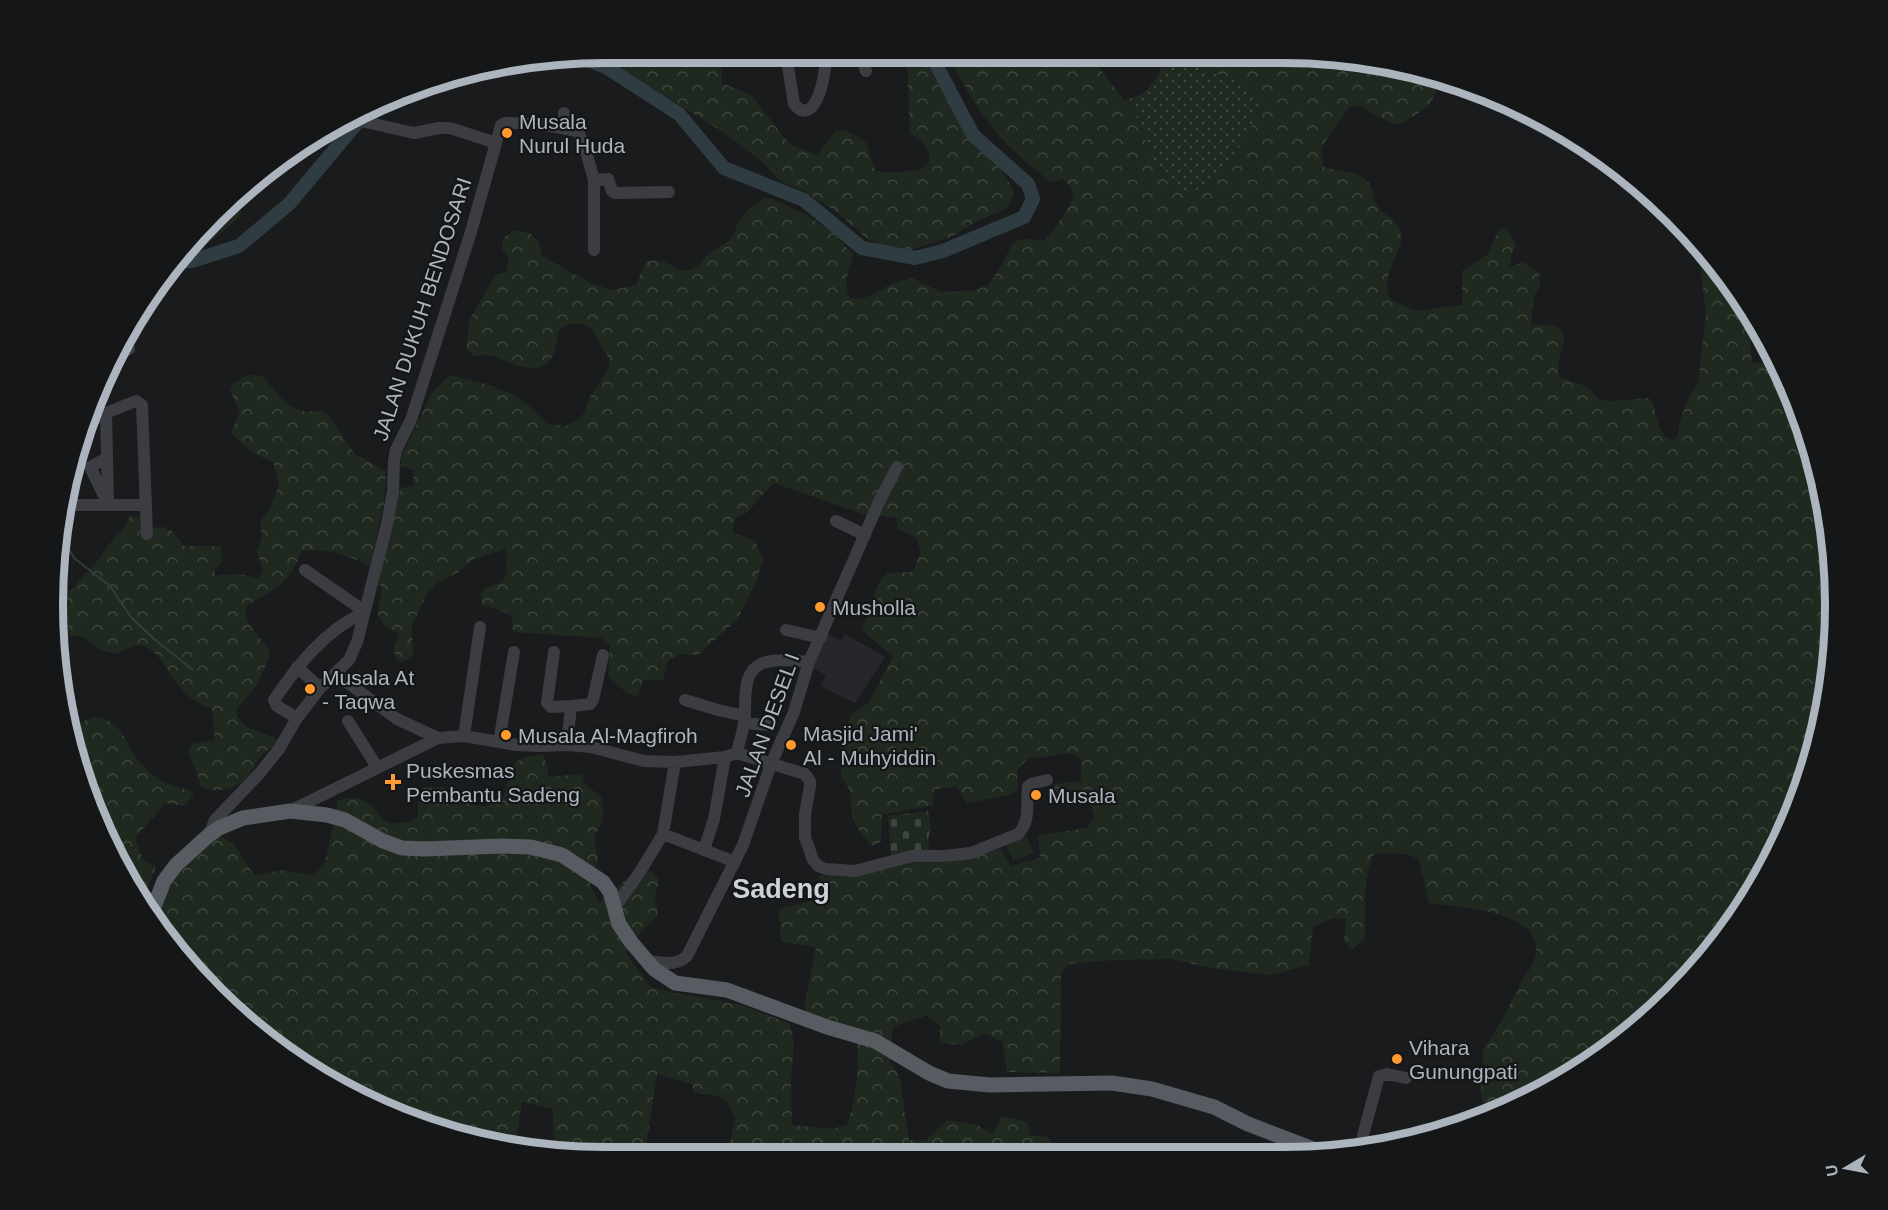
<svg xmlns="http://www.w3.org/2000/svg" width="1888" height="1210" viewBox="0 0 1888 1210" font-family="Arial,sans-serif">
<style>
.built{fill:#26272a}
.grass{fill:url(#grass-dots)}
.forest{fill:url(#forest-crowns)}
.cemetery{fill:url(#cemetery-stones)}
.park{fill:#202920}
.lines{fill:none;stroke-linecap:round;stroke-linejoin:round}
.stream{stroke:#2f3d43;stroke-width:2}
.river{stroke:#2f3d43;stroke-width:14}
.minor{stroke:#3b3d42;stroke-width:12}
.major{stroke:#575b62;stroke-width:15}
.poi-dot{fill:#ff9a30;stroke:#151618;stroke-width:2}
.labels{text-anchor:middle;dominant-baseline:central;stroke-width:4.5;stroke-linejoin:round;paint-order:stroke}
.poi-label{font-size:21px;fill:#acb4bd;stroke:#151618;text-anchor:start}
.street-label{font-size:21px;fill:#acb4bd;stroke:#151618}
.district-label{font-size:27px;font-weight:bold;fill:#cdd2d9;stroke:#151618}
.rim{fill:none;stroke:#acb4bd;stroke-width:8}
</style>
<defs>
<pattern id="grass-dots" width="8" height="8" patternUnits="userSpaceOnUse" patternTransform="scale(1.5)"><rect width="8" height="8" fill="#202920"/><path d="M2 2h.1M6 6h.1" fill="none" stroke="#3e463e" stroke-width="1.8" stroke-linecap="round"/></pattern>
<pattern id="forest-crowns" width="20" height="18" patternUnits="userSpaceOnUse" patternTransform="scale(1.5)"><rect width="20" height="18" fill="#202920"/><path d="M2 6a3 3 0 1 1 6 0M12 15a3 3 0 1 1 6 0" fill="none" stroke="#3e463e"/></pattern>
<pattern id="cemetery-stones" width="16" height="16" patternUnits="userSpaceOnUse" patternTransform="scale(1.5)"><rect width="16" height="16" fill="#202920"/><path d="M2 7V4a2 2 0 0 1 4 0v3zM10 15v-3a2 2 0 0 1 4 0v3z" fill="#3e463e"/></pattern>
</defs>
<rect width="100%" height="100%" fill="#1a1b1d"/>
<path class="built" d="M827,633L841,641L845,634L885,657L855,703L821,686L826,675L810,667Z"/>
<path class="grass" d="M1162,56H1191L1200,69L1239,81L1252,90L1261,108L1244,141L1219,174L1193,193L1183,192L1155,168L1143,132L1134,112L1125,99C1146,98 1155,81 1164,64Z"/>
<path class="forest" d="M605,53H720L722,83L751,95L790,145L817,155L836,131L846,130L867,143L875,171C888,172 904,173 917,170C941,165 926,139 910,134L907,61L898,54H921L965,131L995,160L1012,187L1014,194L1007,207L1001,211L974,223L953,236L910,250L884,248L865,237L837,212L804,191L780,181L760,160L723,132L597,54Z
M948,55L1090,56L1134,112L1143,132L1155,168L1183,192L1193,193L1219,174L1244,141L1261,108L1252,90L1239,81L1200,69L1191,56L1355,57L1416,74L1424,77L1434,86L1436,93L1429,106L1403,123L1395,124L1380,118L1361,106L1349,107L1323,145L1321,152L1324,167C1338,172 1363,170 1370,185C1374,192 1373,201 1378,207C1383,214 1393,218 1398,226C1412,250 1376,269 1391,300L1416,311L1462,305V271L1487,255L1499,229L1505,228L1511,235L1516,246L1512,253L1510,267L1523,262L1539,273L1540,285L1534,296L1531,325C1588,322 1552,351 1559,377L1588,387L1598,399L1610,401L1649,398C1660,411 1654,436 1674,440L1679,434V423L1690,395L1698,383L1706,313L1700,265L1712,260L1756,321L1750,344L1752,363L1778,364L1806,428L1831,533L1834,641L1817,748L1778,850L1721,942L1620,1043L1528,1100L1485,1116L1487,1112L1480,1092L1485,1069L1482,1051C1499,1029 1508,1007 1521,983C1526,973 1534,965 1536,954C1542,910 1457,907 1429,903C1424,888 1424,873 1418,859C1405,852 1387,852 1373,855C1363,882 1365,910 1365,938L1352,950L1344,941L1346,919L1333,918L1313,927L1309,965L1271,975L1211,968L1172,959L1114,960L1069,964L1061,973L1060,1073L1007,1072L1002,1041L984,1033L961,1045L940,1043V1025L926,1015L893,1027L890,1064L893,1066L900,1079L909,1140L925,1141L947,1120L977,1125L993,1134L1001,1116L1028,1122L1030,1136H1046L1058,1149L1059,1155L728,1154L735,1118L726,1100L714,1095L694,1093L692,1084L657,1074L645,1153H554L553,1109L522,1102L515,1148L394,1116L268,1043L154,920L157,908L184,864L220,836L234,844L254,875L284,870L313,876L325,864L338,800C348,798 356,796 366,802C382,810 377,826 400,823C408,822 412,821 418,816V801L422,795V788L444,787L471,805L486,806L503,798C513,772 508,754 544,755L549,777L582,774L584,783L602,798C603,812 605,823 594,835L598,860L590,886L600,903L636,870L653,872L659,880L655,898L658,915L637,936L626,953L651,988L745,1006L790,1024L794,1043L791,1082L792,1125L831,1129L847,1125C857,1096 860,1060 856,1030L806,1013L805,1002L816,947L781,942L779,909L817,900L819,876L849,874L904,861L959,859L1001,849L1011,866L1040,858L1038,835L1087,828L1095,817L1086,792L1055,798L1051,794L1052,787L1055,784L1081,781V759L1070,753L1027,759L1017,771L1018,790L1009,795L967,803L957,787L934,789L933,805L882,815L881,842L871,846L859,831L852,817L850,790L841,777L840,747L850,716L869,702L893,657L862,630L878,584L887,573L913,572L921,551L916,538L898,529L896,517L866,515L774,483L746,513L736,517L732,532L756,542L763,560L756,582L737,620L698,655L681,654L668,660L663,680H643L638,696L628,694L608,676L610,645L601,638L513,632L512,616L499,610L482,605C479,582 488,590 501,582C508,578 508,555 505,549L474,559L457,573L436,584L426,596L412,625L413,655L403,662L396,660L394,648L399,633L384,625L378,615L382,586L375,584L397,496L401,488L413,486L414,470L401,466V457L432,393L450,375L486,384L512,394L526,403L547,424L566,426L579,419L584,413L590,397L610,365C608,354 605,352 600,344C597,340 596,335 593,331C584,321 572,323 562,327C555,336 557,348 552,357C537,382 507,358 488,355C483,354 478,356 474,356L466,349L470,319L495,275L506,272L509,259L502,249L503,238L515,230L530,233L539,242L541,255L590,283L612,290L636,285L646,261C659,260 669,262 679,270H692L698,266L708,254L729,241L734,234L739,220L751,207L765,198H770L808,216L832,232L853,254C850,269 842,284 850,298C866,302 879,290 892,284C898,282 905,280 912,278L941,292L974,291L988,285L1001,267L1011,246L1018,240L1027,239L1042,241C1051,236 1054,229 1060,220C1070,205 1082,193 1062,179L1055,182L1048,181C1037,169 1024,161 1013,150C985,124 965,88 948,55Z
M248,375L263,376C274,389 285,407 303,411C311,413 318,409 326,412L355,454L386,471L384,503L370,566C345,555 330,548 302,551C286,587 278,587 246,606C243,625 262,637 270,652C264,676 252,693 236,710C240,732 262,730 278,740C274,748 266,750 261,756C256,762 253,771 248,777C237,789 214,795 200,786C199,772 190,763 188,750L192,744L215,740L212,709C194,704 180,689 170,674C163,664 158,652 146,647C132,641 121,657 107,652C97,650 89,638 79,636C74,635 66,637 60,638L56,635L53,605L55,592L71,590L100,558L106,548L123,529L130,516L139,517L153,528L163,527L172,531L184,546H220L223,560L219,566L214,569L215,576L239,574L258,578L263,572L257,551L262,537L260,522L270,508L279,485L273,462C255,455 244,447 231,432L240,412L230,390L233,383Z
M97,717C126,722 126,750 144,767C150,773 160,780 168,784C177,787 186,788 194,794L185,806L165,803L135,838L143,860L156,867L142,903L77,760C71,732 67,724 97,717Z"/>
<path class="cemetery" d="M928,811L931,827L928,839L930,853L891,857L888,816Z"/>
<path class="park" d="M238,201L242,215L209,243L185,252Z
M1027,836L1034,853L1013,861L1006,844Z"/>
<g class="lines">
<path class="stream" d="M63,539L74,558L110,586L131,617L154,639L193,670"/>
<path class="river" d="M580,57L606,67L679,114L724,168L804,200L862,248L915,258L943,251L1024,217L1033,199L1028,184L973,135L931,55
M174,262L192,261L239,246L289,204L367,111"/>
<path class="minor" d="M786,54L794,104C817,131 827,67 826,54
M849,54L862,59L866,71
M564,113V128
M496,143L501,125L505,123L540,124L577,131C583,137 591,170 594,180L608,179L612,191L615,193L669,192
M594,250V180
M121,353L129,349L126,345
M106,413L108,503
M83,425L106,413L136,401L142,405L147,534
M106,500L90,467L107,458
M69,505H145
M836,521L865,535
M305,570L364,611
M786,630L821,638
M554,652L547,703L551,707L571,706
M297,667L320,688
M336,674L397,719L438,738
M685,700L718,710L745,716
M297,718L277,706L274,700C297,666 324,631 363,613
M348,721L377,767
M744,723L766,725
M464,736L480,627
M499,742L514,652
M567,745L571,706L590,704L593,700L603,655
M737,753C739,743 743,732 744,722C747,702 740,672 763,663C777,658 795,661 809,662
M290,811L438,738L464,736L516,745L540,746L567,745L591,747L644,761L675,762L725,757L737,753L805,774L810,781V786L805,814V837L813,860L818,866L826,869L855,871L912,856H943L971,853L1018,834C1031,821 1026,804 1028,787L1031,784L1047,780
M663,834L735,862
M209,835L215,820L259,774L279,749L297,718L320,688L349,660L357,642L387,524L393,491L394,460L396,450L411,420L470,235L496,143L450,128H439L414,133L352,119
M704,850L714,819L725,757
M614,908L638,875L663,834L675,762
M647,961C662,962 675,967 687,956L743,845L771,764L794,712L809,662L879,502L897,467
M1359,1150L1379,1076L1387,1074L1406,1078"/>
<path class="major" d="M150,917L164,881L176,865L209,835L219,828L243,818L290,811L327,815L345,820L383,841L402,848L424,849L502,846L531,847L562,855L603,882L610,892L619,924L631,942L654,969L675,983L727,990L827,1027L875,1041L929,1073L948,1081L990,1085L1112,1083L1152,1089L1214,1107L1248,1124L1329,1155"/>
</g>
<g class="poi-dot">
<circle cx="507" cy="133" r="6"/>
<circle cx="820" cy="607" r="6"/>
<circle cx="310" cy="689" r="6"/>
<circle cx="506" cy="735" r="6"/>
<circle cx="791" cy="745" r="6"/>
<path d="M390 773h6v6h6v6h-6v6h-6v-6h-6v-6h6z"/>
<circle cx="1036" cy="795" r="6"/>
<circle cx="1397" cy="1059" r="6"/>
</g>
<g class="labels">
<g class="poi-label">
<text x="519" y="121">Musala<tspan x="519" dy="24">Nurul Huda</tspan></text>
<text x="832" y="607">Musholla</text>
<text x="322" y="677">Musala At<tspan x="322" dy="24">- Taqwa</tspan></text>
<text x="803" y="733">Masjid Jami'<tspan x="803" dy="24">Al - Muhyiddin</tspan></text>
<text x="518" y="735">Musala Al-Magfiroh</text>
<text x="406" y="770">Puskesmas<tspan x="406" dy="24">Pembantu Sadeng</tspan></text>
<text x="1048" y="795">Musala</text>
<text x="1409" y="1047">Vihara<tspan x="1409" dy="24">Gunungpati</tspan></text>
</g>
<g class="street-label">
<text transform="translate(422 309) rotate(-72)">JALAN DUKUH BENDOSARI</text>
<text transform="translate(767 725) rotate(-70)">JALAN DESEL I</text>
</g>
<g class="district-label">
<text x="781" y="889">Sadeng</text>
</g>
</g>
<path d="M0 0H1888V1210H0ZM605 63H1283A542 542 0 0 1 1825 605V605A542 542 0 0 1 1283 1147H605A542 542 0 0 1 63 605V605A542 542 0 0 1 605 63Z" fill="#151618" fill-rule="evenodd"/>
<path class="rim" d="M605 63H1283A542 542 0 0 1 1825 605V605A542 542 0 0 1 1283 1147H605A542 542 0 0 1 63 605V605A542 542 0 0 1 605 63Z"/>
<g transform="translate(1846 1168) rotate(260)" stroke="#151618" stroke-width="4.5" paint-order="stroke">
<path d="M0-4.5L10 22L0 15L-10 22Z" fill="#acb4bd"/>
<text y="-9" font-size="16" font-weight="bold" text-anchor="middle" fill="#acb4bd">U</text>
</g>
</svg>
